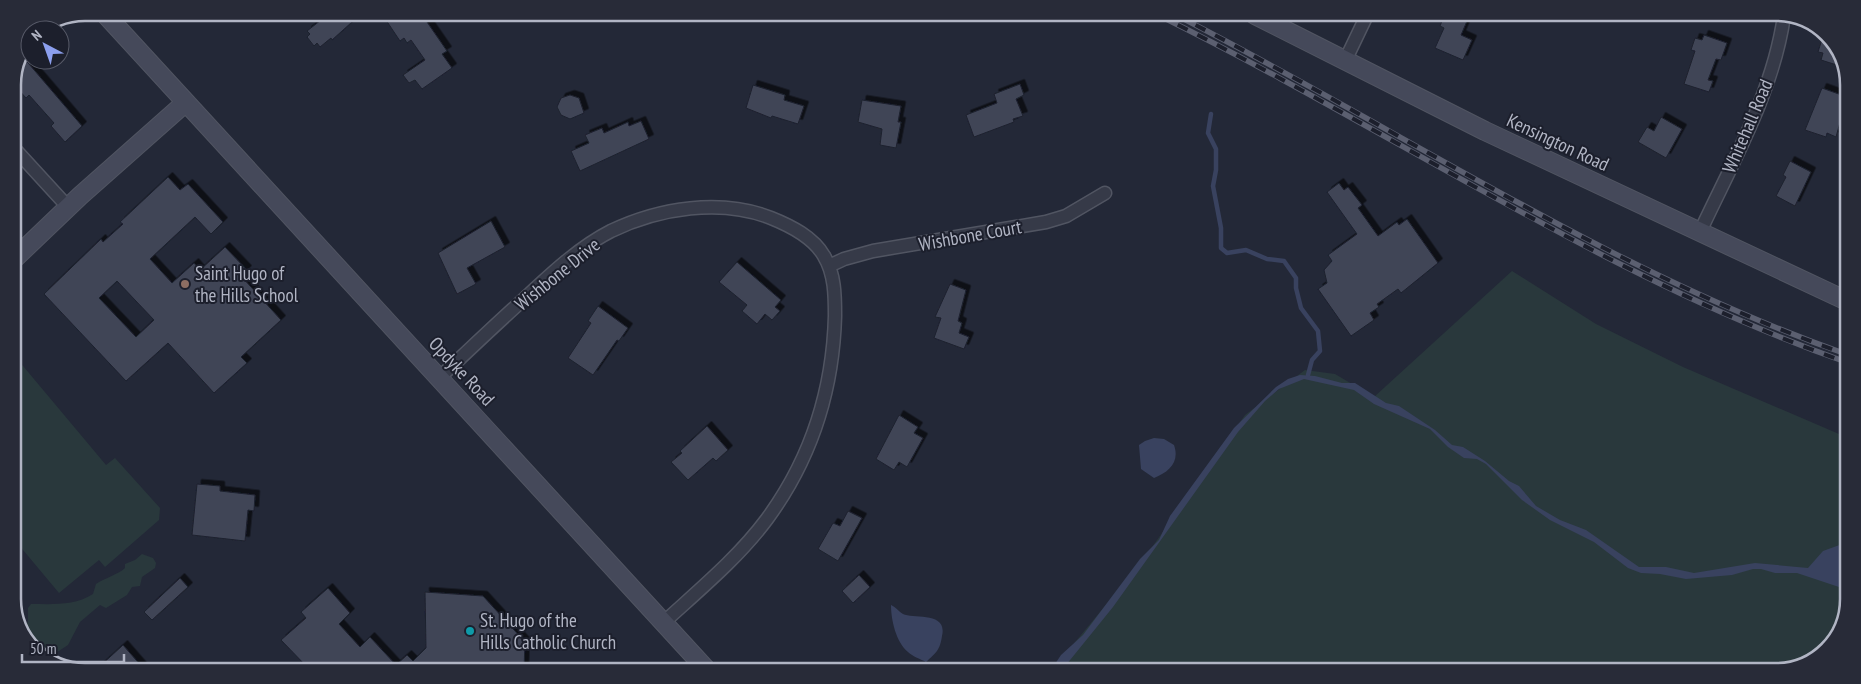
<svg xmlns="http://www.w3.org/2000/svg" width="1861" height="684" viewBox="0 0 1861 684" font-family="'PT Sans Narrow',sans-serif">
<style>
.green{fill:#29383c}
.water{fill:#39425f}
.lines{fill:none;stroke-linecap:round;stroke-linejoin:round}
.stream{stroke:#39425f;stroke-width:4.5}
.building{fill:#3f4557;stroke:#1e212e;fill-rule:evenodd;filter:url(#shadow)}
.street-casing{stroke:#515562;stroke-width:15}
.secondary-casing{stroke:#515562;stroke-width:20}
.street{stroke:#363a48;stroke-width:12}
.secondary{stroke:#45495a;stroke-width:18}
.rail-casing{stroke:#5b5f70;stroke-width:5.5}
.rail{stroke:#1c1f2c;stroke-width:4;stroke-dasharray:11;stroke-linecap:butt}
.education-dot{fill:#8d6e63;stroke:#1c1f2c;stroke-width:2}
.culture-dot{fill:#0f9aa8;stroke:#1c1f2c;stroke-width:2}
.labels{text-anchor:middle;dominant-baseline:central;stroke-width:4;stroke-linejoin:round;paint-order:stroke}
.street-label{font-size:19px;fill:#b1b5c4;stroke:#1c1f2c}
.poi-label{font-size:19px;fill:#b1b5c4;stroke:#1c1f2c;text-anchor:start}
.rim{fill:none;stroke:#b1b5c4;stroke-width:2.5}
</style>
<defs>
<filter id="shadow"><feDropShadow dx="4.5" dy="-4.5" stdDeviation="0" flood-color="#0009"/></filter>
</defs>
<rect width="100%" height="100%" fill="#232837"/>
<path class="green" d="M1512,271L1596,324L1683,367L1846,437L1845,622L1820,657L1776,671L1052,670L1143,560L1245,415L1305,370L1335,374L1374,397Z
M13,354L106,465L115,458L160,508L159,520L105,567L99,560L59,593L13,538Z
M142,554L153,558L156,563L155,568L142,577L140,586L132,587L127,595L106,608L100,605L80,622L68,645L48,658L28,643L22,627L28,622V608L31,604C53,604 74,606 93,594L96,584C105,578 119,574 125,568V564L135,560Z"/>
<path class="water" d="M1300,375L1315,376L1342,383H1355L1386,403L1399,406L1435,430L1452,445L1463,447L1485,461L1509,481L1519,486L1536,506L1560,520L1586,530L1639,567H1666L1694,573L1755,563L1808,568L1823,551L1845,543V589L1797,573H1775L1761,569H1753L1732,575L1686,579L1660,574L1641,573L1628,568L1594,542L1550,520L1522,500L1486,464L1477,459L1464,458L1448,447L1430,429L1374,404L1354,390L1304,379L1279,389L1265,401L1238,432L1113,607L1062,670H1051L1061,655L1083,635L1140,559L1159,540L1170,516L1234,428L1276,387L1288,379Z
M1154,438L1164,439L1174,445C1180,462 1169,472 1154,478L1141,469L1139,445L1145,441Z
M891,605C896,607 899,612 903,614C913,619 948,611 942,636C940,650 936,653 926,662C920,659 912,656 908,652C896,642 891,620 891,605Z"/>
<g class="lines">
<path class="stream" d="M1211,114L1208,133L1216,149V170L1213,186L1221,228V248L1227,253L1246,250L1267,259L1284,261L1296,278V288L1301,308L1318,331L1320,351L1312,360L1308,375"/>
</g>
<path class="building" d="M330,13H362L332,40L331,38L320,47L317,43L314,46L307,37L310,34L307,31Z
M395,13H440L427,22L447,51L442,54L452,68L422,89L415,80L409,83L403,75L425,60L411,40L407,43L404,38L400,41L386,20Z
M1444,16H1455L1467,21L1461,35L1472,40L1463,60L1435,48L1444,28L1440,26Z
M1704,35L1727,43L1721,60L1716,59L1708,80L1713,81L1709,92L1684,84L1695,51L1691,50L1695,38L1702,40Z
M1827,37L1834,41L1843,67L1821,60L1823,53L1818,52L1822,39L1826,40Z
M23,57L82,126L65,142L51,126L54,123L29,95L26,98L17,88L22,83L15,75Z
M1020,84L1024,95L1016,99L1023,116L1013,119L1014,122L974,137L966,115L997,103L994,94Z
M753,85L785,95L784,100L804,106L798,124L772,116L771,118L746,108Z
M1822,88L1847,97L1836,137L1827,133L1826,137L1805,130Z
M570,95L579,98L584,113L570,119L561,115L557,107L561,98Z
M862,100L901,106L898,122H901L896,148L880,145L882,129L858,122Z
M1661,117L1682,129L1666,158L1638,142L1647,127L1654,131Z
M641,121L649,139L580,171L571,151L589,143L585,135L602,128L604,133L628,122L629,126Z
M1790,161L1811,172L1795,206L1776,196L1786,177L1783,175Z
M168,177L180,190L188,184L223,222L211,234L195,217L150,259L172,283L194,263L200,270L225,247L247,270L241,276L281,320L241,357L247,363L214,393L168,343L126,381L44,294L101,239L103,242L123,224L120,222ZM117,281L154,320L136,337L99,298Z
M1339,183L1344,190L1348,187L1362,205L1358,208L1378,236L1397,222L1399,225L1407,219L1438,263L1401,293L1398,289L1377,304L1379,307L1370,313L1374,320L1351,336L1318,289L1327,283L1324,270L1332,261L1328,255L1357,234L1327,192Z
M491,221L505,247L467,268L476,284L457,294L438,253Z
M737,262L781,300L775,307L780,311L772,320L765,314L757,324L742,311L747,305L719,282Z
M950,284L966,290L958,321L962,323L959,333L969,337L964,349L934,338L941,318L935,317Z
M598,306L628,328L619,341L617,340L593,375L568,358L591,323L588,321Z
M899,415L918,427L914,433L923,438L907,467L899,462L894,470L876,459Z
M707,426L728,450L716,461L713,458L688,480L671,462L682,453L680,451Z
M197,484L220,486V491L255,495L254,511L248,510L245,541L192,535Z
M848,511L862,518L838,561L818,549L833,523L840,526Z
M859,575L870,587L853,603L842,591Z
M180,578L188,587L152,620L144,612Z
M328,588L350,613L339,624L360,647L370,637L396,665L407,655L413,661L426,648L425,592L483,596L525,642L524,669L308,668L281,640L306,618L301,612Z
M123,645L143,668H98Z"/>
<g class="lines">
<defs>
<path id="street" d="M1345,61L1367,15
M13,147L68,207
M1700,232C1732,163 1773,93 1784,16
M829,266L844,259L873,251L1046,222L1066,216L1105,193
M439,378C467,352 495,325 524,299C551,274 578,248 611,231C659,208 721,198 771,218C791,226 813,237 824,256C835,274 835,296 835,316C833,390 811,459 767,519C738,558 699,590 663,623"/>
<path id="secondary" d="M104,13L706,669
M1255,15L1485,131L1847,301
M13,260L80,196L185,103"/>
</defs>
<use href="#street" class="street-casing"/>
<use href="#secondary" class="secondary-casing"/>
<use href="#street" class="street"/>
<use href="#secondary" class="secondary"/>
<defs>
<path id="rail" d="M1158,15C1390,129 1601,276 1846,362
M1176,15C1400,129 1609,271 1846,354"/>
</defs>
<use href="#rail" class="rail-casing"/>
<use href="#rail" class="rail"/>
</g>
<circle class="education-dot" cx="185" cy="284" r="5"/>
<circle class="culture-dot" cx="470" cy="631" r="5"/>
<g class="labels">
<g class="street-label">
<text transform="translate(1747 126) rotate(-67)">Whitehall Road</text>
<text transform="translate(1558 142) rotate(25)">Kensington Road</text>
<text transform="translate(970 235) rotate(-10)">Wishbone Court</text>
<text transform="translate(557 274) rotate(-39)">Wishbone Drive</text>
<text transform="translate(462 371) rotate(47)">Opdyke Road</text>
</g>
<g class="poi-label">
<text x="195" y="273">Saint Hugo of<tspan x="195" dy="22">the Hills School</tspan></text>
<text x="480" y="620">St. Hugo of the<tspan x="480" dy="22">Hills Catholic Church</tspan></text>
</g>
</g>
<path d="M0 0H1861V684H0ZM85 21H1776A64 64 0 0 1 1840 85V599A64 64 0 0 1 1776 663H85A64 64 0 0 1 21 599V85A64 64 0 0 1 85 21Z" fill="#282b38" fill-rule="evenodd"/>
<path class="rim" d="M85 21H1776A64 64 0 0 1 1840 85V599A64 64 0 0 1 1776 663H85A64 64 0 0 1 21 599V85A64 64 0 0 1 85 21Z"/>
<g transform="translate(45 45) rotate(319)"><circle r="24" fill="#1c1f2c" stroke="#585b69"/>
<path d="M0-4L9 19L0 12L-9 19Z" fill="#8c9fee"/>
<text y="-8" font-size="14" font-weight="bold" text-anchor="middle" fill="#b1b5c4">N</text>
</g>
<path d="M22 654v8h102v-8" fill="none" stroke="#b1b5c4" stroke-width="2.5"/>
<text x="30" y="654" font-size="15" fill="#b1b5c4" stroke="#1c1f2c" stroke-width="4" paint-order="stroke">50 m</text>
</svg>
